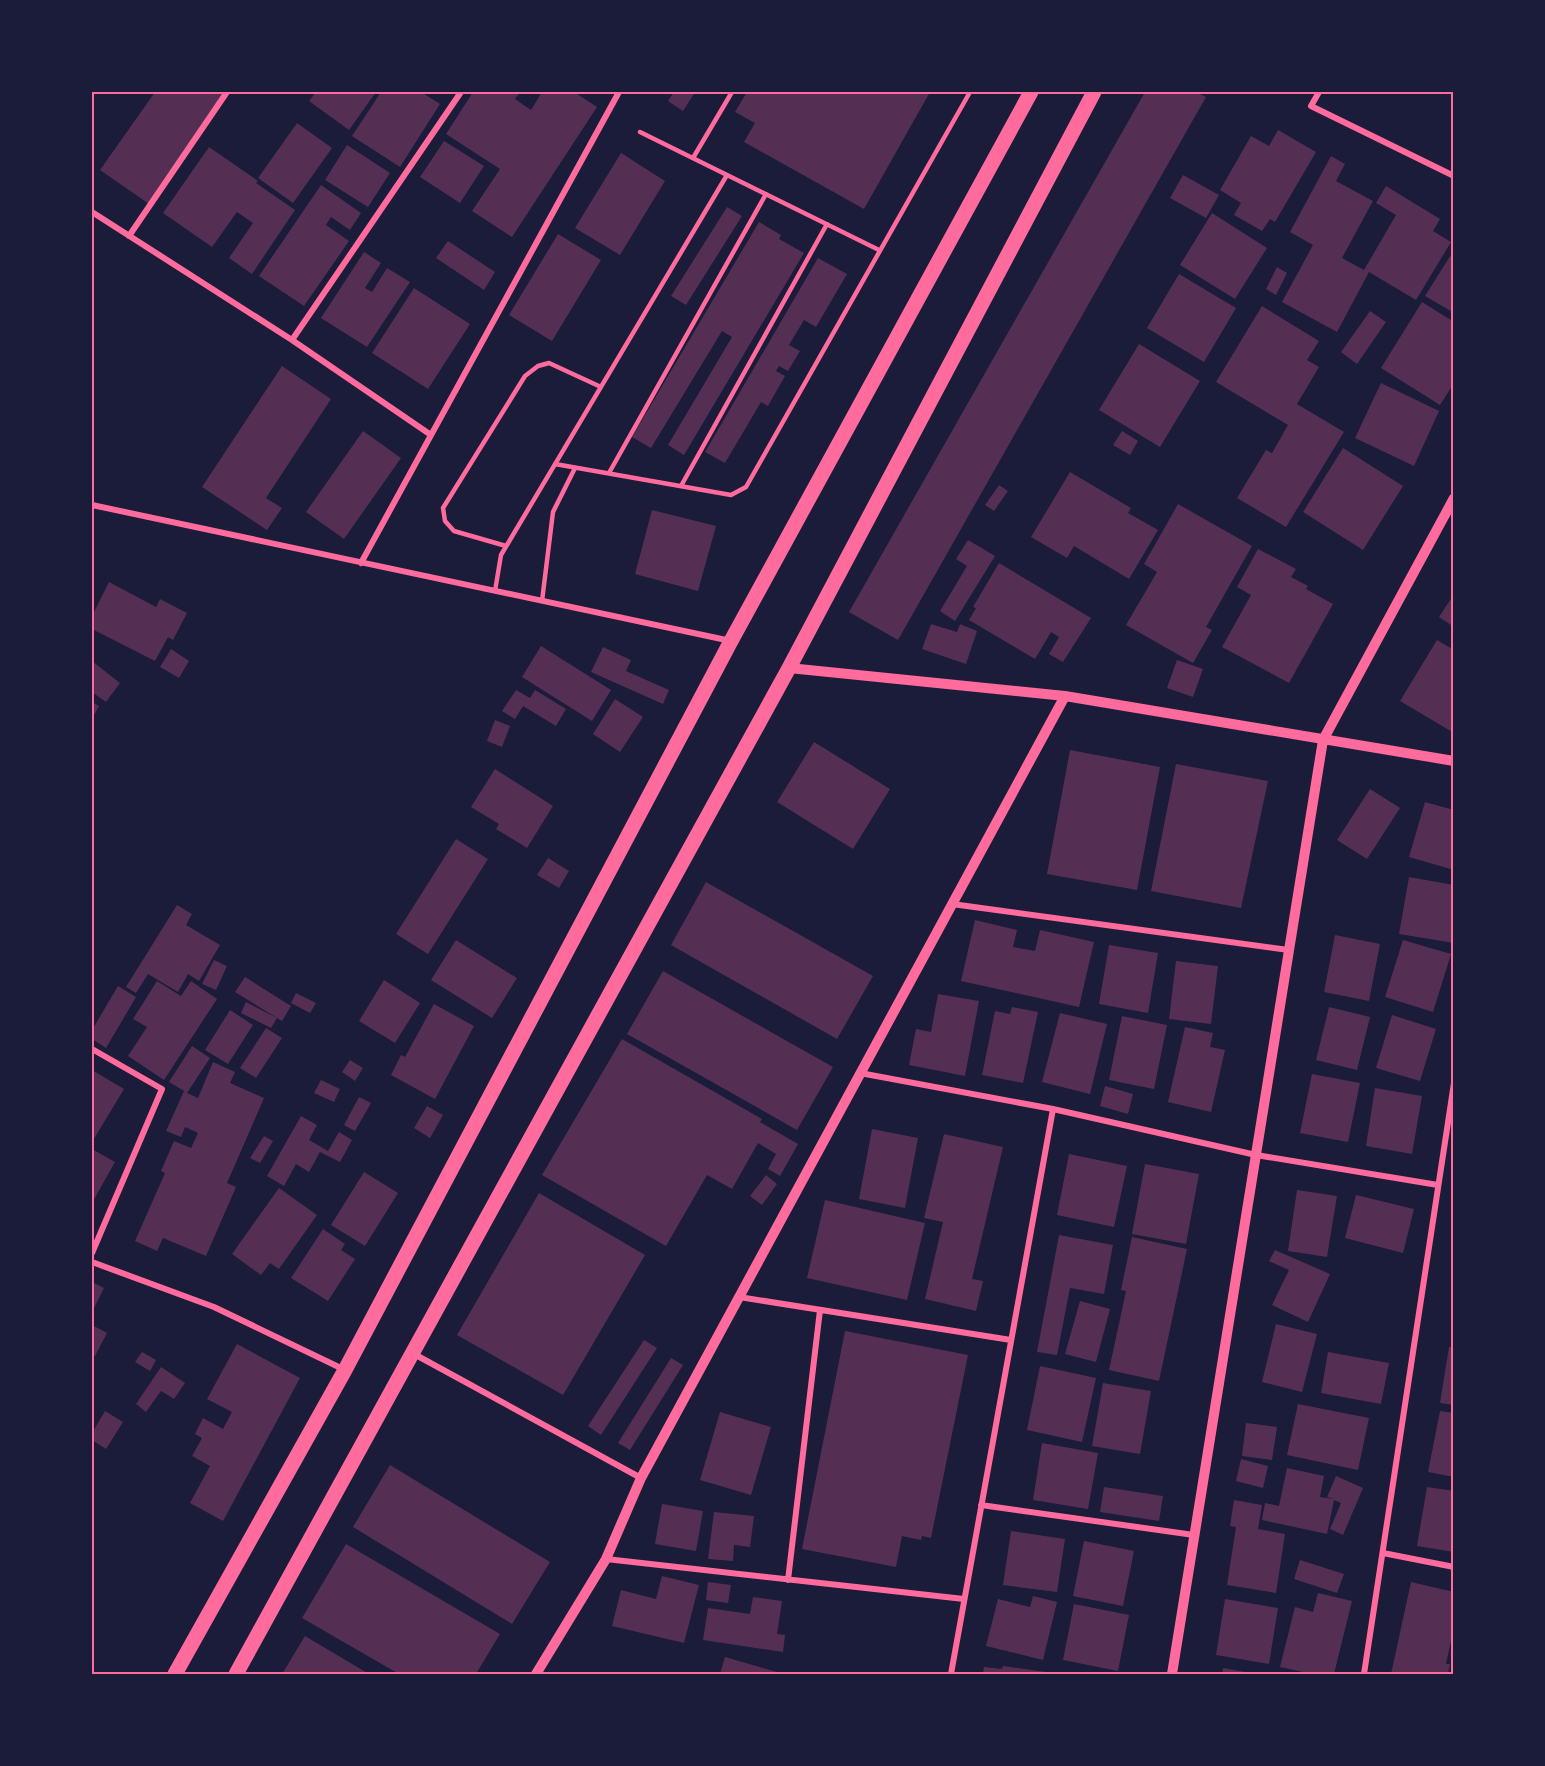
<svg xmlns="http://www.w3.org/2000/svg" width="1545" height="1766" viewBox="0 0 1545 1766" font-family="'Exo 2',sans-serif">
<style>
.building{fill:#542f53}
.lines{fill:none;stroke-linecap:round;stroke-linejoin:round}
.service{stroke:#ff6b9d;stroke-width:4.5}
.minor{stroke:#ff6b9d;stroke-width:6}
.tertiary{stroke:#ff6b9d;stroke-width:10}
.primary{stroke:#ff6b9d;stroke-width:15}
.neatline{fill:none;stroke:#ff6b9d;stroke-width:2}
</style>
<rect width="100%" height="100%" fill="#1b1b3a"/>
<path class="building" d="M155,92H227L149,204L100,170Z
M316,92H376L349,130L309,101Z
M381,92H421L440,104L400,167L352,136Z
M473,92H520L515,99L531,110L542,92H574L597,107L512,237L472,211L500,169L446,134Z
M674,92H695L683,111L668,101Z
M747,92H930L864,209L744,142L755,123L735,112Z
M1145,92H1196L1206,97L898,640L849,612Z
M297,123L332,148L293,203L258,178Z
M1278,130L1316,152L1275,222L1270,219L1262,231L1234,215L1241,203L1220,190L1251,136L1269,146Z
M444,141L484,166L460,203L420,177Z
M347,145L390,173L368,207L325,180Z
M209,147L258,181L256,183L295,210L252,274L229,258L253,223L237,212L212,247L163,213Z
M621,153L665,181L620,255L575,228Z
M1331,156L1345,164L1336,181L1373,201L1342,258L1364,270L1396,215L1376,203L1386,186L1440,219L1433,231L1451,242L1416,300L1369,272L1337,332L1282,302L1313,245L1290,232Z
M1183,175L1219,195L1206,218L1170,198Z
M321,185L361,213L350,230L331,217L326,225L349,241L304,306L259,276Z
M727,207L742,216L686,305L671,296Z
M1212,213L1267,248L1235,299L1180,265Z
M759,222L781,235L779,239L804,253L684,455L668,445L732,337L722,331L651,448L632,437Z
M558,234L601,260L552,341L509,315Z
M448,241L495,272L484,290L436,258Z
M1454,250V313L1425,296Z
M364,252L381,263L365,288L372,292L387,268L410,282L367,347L321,318Z
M818,258L847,274L816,327L804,320L789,345L800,351L788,371L779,366L776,371L785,376L768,406L761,402L725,463L705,452Z
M1277,267L1287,273L1276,295L1266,289Z
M1179,274L1236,308L1204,362L1147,328Z
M414,288L470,324L428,389L372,353Z
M1422,302L1454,322V383L1440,405L1381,368Z
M1262,306L1319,341L1307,360L1319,367L1297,404L1344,432L1286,527L1237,498L1266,450L1272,453L1288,425L1216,382Z
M1370,311L1386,322L1357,364L1341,352Z
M1139,344L1200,381L1160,447L1099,410Z
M282,366L331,399L266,498L282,508L267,530L202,487Z
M1381,383L1439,411L1414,466L1355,438Z
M363,431L401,458L344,539L306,512Z
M1122,431L1138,441L1130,455L1113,445Z
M1343,448L1403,486L1363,550L1303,512Z
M1070,472L1131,508L1128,513L1158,530L1129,579L1074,546L1067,558L1031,537Z
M999,485L1008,491L994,511L985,505Z
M1178,504L1252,546L1206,627L1212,630L1193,663L1126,625L1157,572L1144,564Z
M652,510L716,526L698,591L635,574Z
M968,540L995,556L955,621L940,611L967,566L956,559Z
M1258,549L1296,569L1291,577L1308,586L1306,589L1333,604L1289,683L1222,647L1251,595L1237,587Z
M999,563L1091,618L1063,662L1049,654L1059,637L1051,632L1035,659L969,620L976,608L973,607Z
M109,582L156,607L160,599L187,613L173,640L168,637L155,661L92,629V616Z
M1454,594V627L1439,617Z
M931,624L957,632L960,624L977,631L966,664L922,649Z
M1437,640L1454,650V733L1400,701Z
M541,646L611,690L592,721L522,677Z
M603,647L631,660L626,671L669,690L663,704L591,672Z
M171,649L189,661L179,678L160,667Z
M1177,660L1203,669L1193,697L1167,688Z
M92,661L120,683L106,702L92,692Z
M516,690L530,698L535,690L566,709L556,726L523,706L515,719L502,711Z
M615,699L643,717L620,752L593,734Z
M92,702L99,706L92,719Z
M495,720L510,726L502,747L487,741Z
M814,742L890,789L853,849L777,802Z
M1070,750L1160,767L1137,890L1047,874Z
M1176,764L1268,781L1241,908L1151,891Z
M495,769L553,806L527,848L496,829L499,824L471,807Z
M1370,789L1400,808L1367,859L1337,840Z
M1425,802L1454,810V870L1409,857Z
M456,839L488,859L428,954L396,934Z
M548,858L569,871L559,888L537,875Z
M1409,877L1454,885V943L1399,934Z
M706,882L873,976L837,1039L671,945Z
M177,905L192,914L186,925L220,945L199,981L188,974L178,992L148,974L136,993L126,987Z
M975,920L1017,930L1013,947L1035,951L1040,930L1094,942L1079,1007L961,981Z
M1335,935L1380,944L1369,1001L1324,992Z
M456,940L517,978L492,1018L431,980Z
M1403,940L1451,954L1433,1012L1385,997Z
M1109,945L1158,953L1148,1013L1099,1004Z
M214,960L227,966L216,990L202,984Z
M1176,961L1218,966L1211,1024L1169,1019Z
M663,971L833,1067L797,1130L627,1034Z
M245,977L291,1006L282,1021L235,992Z
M384,980L420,1003L395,1043L359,1021Z
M157,981L181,996L191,981L217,999L164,1080L128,1056L147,1027L133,1019Z
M118,986L136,997L106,1048L92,1039V1030Z
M296,993L316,1003L310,1013L291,1003Z
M938,994L979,1001L965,1076L909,1065L916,1029L931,1032Z
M246,1002L277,1018L271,1028L241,1013Z
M434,1004L474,1026L435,1099L391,1075L401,1055L405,1057Z
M1012,1007L1038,1012L1023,1083L982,1075L995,1011L1010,1014Z
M1329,1007L1370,1017L1357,1070L1316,1060Z
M230,1010L253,1025L228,1064L205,1050Z
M1060,1013L1107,1024L1090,1094L1042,1082Z
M1392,1015L1436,1029L1420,1081L1376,1068Z
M1122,1016L1167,1025L1154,1089L1109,1080Z
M1185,1027L1213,1033L1210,1047L1225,1050L1211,1112L1168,1102Z
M266,1028L282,1038L256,1078L240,1068Z
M622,1039L762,1119L760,1122L798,1144L780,1176L768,1169L776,1154L758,1143L732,1189L707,1175L666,1246L542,1175Z
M192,1046L210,1058L187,1093L198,1098L213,1062L235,1072L230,1083L264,1098L227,1183L236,1187L206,1256L163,1238L157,1251L135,1241L165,1173L161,1171L174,1141L191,1148L198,1133L185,1127L181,1137L166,1131L184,1091L169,1082Z
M350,1060L363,1068L355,1081L342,1072Z
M92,1070L124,1089L92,1142Z
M1312,1074L1360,1083L1348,1142L1300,1133Z
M321,1080L340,1089L334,1102L314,1093Z
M1105,1086L1133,1094L1128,1114L1100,1106Z
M1375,1088L1422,1096L1412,1154L1366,1146Z
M359,1097L371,1103L355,1131L344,1125Z
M427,1106L443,1115L430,1138L414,1128Z
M301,1116L317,1125L309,1140L328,1151L339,1132L352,1140L340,1162L320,1152L309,1172L296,1164L284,1186L267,1176Z
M872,1129L918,1138L905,1208L859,1199Z
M944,1134L1003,1147L972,1279L983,1281L976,1311L925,1299L943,1222L924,1218Z
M264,1136L273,1141L260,1163L250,1158Z
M92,1149L115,1162L92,1203Z
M1069,1154L1127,1166L1114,1227L1057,1215Z
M1145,1164L1199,1174L1186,1244L1132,1234Z
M364,1172L398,1193L365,1246L331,1225Z
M766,1175L777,1184L762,1205L750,1196Z
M279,1188L317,1215L279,1269L270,1263L261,1275L232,1254Z
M1297,1190L1337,1196L1327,1257L1288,1251Z
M539,1193L645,1255L563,1395L457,1335Z
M1356,1195L1414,1209L1403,1253L1345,1238Z
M825,1200L925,1223L907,1300L807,1278Z
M323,1229L345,1244L341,1250L355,1259L328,1301L291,1278Z
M1059,1235L1113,1245L1104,1294L1070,1288L1057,1355L1037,1352Z
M1132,1237L1187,1249L1159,1381L1109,1370L1126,1291L1121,1290Z
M1275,1250L1330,1274L1308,1322L1272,1305L1289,1270L1269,1261Z
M92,1282L104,1288L92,1312Z
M1080,1301L1110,1309L1096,1362L1065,1354Z
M1276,1324L1317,1334L1302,1392L1262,1382Z
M92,1325L107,1333L95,1356L92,1354Z
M845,1331L968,1355L931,1538L922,1536L921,1540L902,1536L896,1567L802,1549Z
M644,1340L657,1348L601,1435L588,1426Z
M237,1344L300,1378L223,1521L190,1503L210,1466L192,1456L202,1438L195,1434L203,1418L223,1429L232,1412L207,1399Z
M1449,1347H1454V1405L1440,1403Z
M142,1352L156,1360L150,1371L135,1362Z
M1328,1352L1389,1363L1381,1404L1321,1393Z
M671,1358L683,1365L630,1450L618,1443Z
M1040,1366L1096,1378L1082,1442L1027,1430Z
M161,1367L185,1383L174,1399L161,1391L146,1412L136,1404Z
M1103,1383L1151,1391L1140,1454L1092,1446Z
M1298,1404L1369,1418L1358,1470L1287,1455Z
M105,1411L123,1422L106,1449L92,1440V1433Z
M1440,1411L1454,1413V1477L1428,1472Z
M720,1412L771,1427L751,1495L700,1480Z
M1246,1423L1277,1427L1272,1460L1242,1456Z
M1042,1443L1098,1453L1088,1509L1033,1500Z
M1241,1459L1268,1466L1263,1488L1236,1481Z
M390,1465L550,1562L512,1624L353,1527Z
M1287,1468L1324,1476L1320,1497L1334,1499L1327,1497L1336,1476L1363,1488L1343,1535L1330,1529L1341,1503L1334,1500L1327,1534L1262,1520L1265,1503L1279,1506Z
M1104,1487L1163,1496L1159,1521L1100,1512Z
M1427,1487L1454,1491V1552L1417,1546Z
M1234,1500L1262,1505L1258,1529L1285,1534L1276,1593L1227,1585L1236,1527L1230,1526Z
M662,1504L703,1511L696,1551L655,1544Z
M714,1512L754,1516L750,1547L734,1545L733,1561L708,1559Z
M1011,1531L1065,1539L1057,1592L1003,1585Z
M1084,1541L1134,1551L1123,1606L1073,1596Z
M346,1544L500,1634L476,1674H399L302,1618Z
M1300,1560L1344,1574L1337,1593L1294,1579Z
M662,1576L699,1585L684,1643L612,1626L621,1590L656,1599Z
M708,1582L731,1585L728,1603L706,1600Z
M1411,1582L1454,1592V1627L1446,1664H1450L1448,1674H1391Z
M1318,1593L1352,1601L1334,1674H1312L1280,1667L1295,1607L1313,1612Z
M1033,1596L1057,1602L1043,1660L986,1646L998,1599L1030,1607Z
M753,1597L782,1601L777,1634L785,1635L783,1652L703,1640L708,1608L750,1614Z
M1225,1599L1278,1608L1269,1664L1216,1655Z
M1074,1604L1129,1615L1118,1671L1063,1660Z
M305,1636L369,1674H282Z
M725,1657L784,1674H720Z
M1003,1666L1046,1672L1045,1674H983L984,1667L1002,1669Z
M1223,1668L1251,1673V1674H1222Z"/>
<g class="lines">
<path class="service" d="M640,132L879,250
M693,158L732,92
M555,464L731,495L746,487L970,92
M609,473L766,194
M681,486L827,224
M506,546L454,531L445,521L443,508L525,376L538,366L549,363L601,387
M495,591L501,555L727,175
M542,601L553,512L575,468"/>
<path class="minor" d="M1319,92L1311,106L1454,176
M92,212L292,340L431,435
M129,236L227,92
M292,340L461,92
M92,505L731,641
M361,563L619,92
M952,904L1289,950
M92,1049L162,1089L92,1253
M860,1073L1053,1109L1256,1155L1438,1185
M92,1262L214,1307L345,1370
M739,1297L1011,1340
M414,1354L641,1478
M981,1505L1194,1535
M1383,1553L1454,1567
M606,1559L964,1599
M788,1580L820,1310
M951,1674L1053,1109
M1364,1674L1454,1083"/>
<path class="tertiary" d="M789,668L1065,696L1454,761
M536,1674L606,1559L641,1478L1065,696
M1172,1674L1323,740L1454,498"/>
<path class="primary" d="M175,1674L345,1370L731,641L1031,92
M236,1674L789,668L1094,92"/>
</g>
<rect width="1545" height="1766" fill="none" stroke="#1b1b3a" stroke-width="186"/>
<rect x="93" y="93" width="1359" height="1580" class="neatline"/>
</svg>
